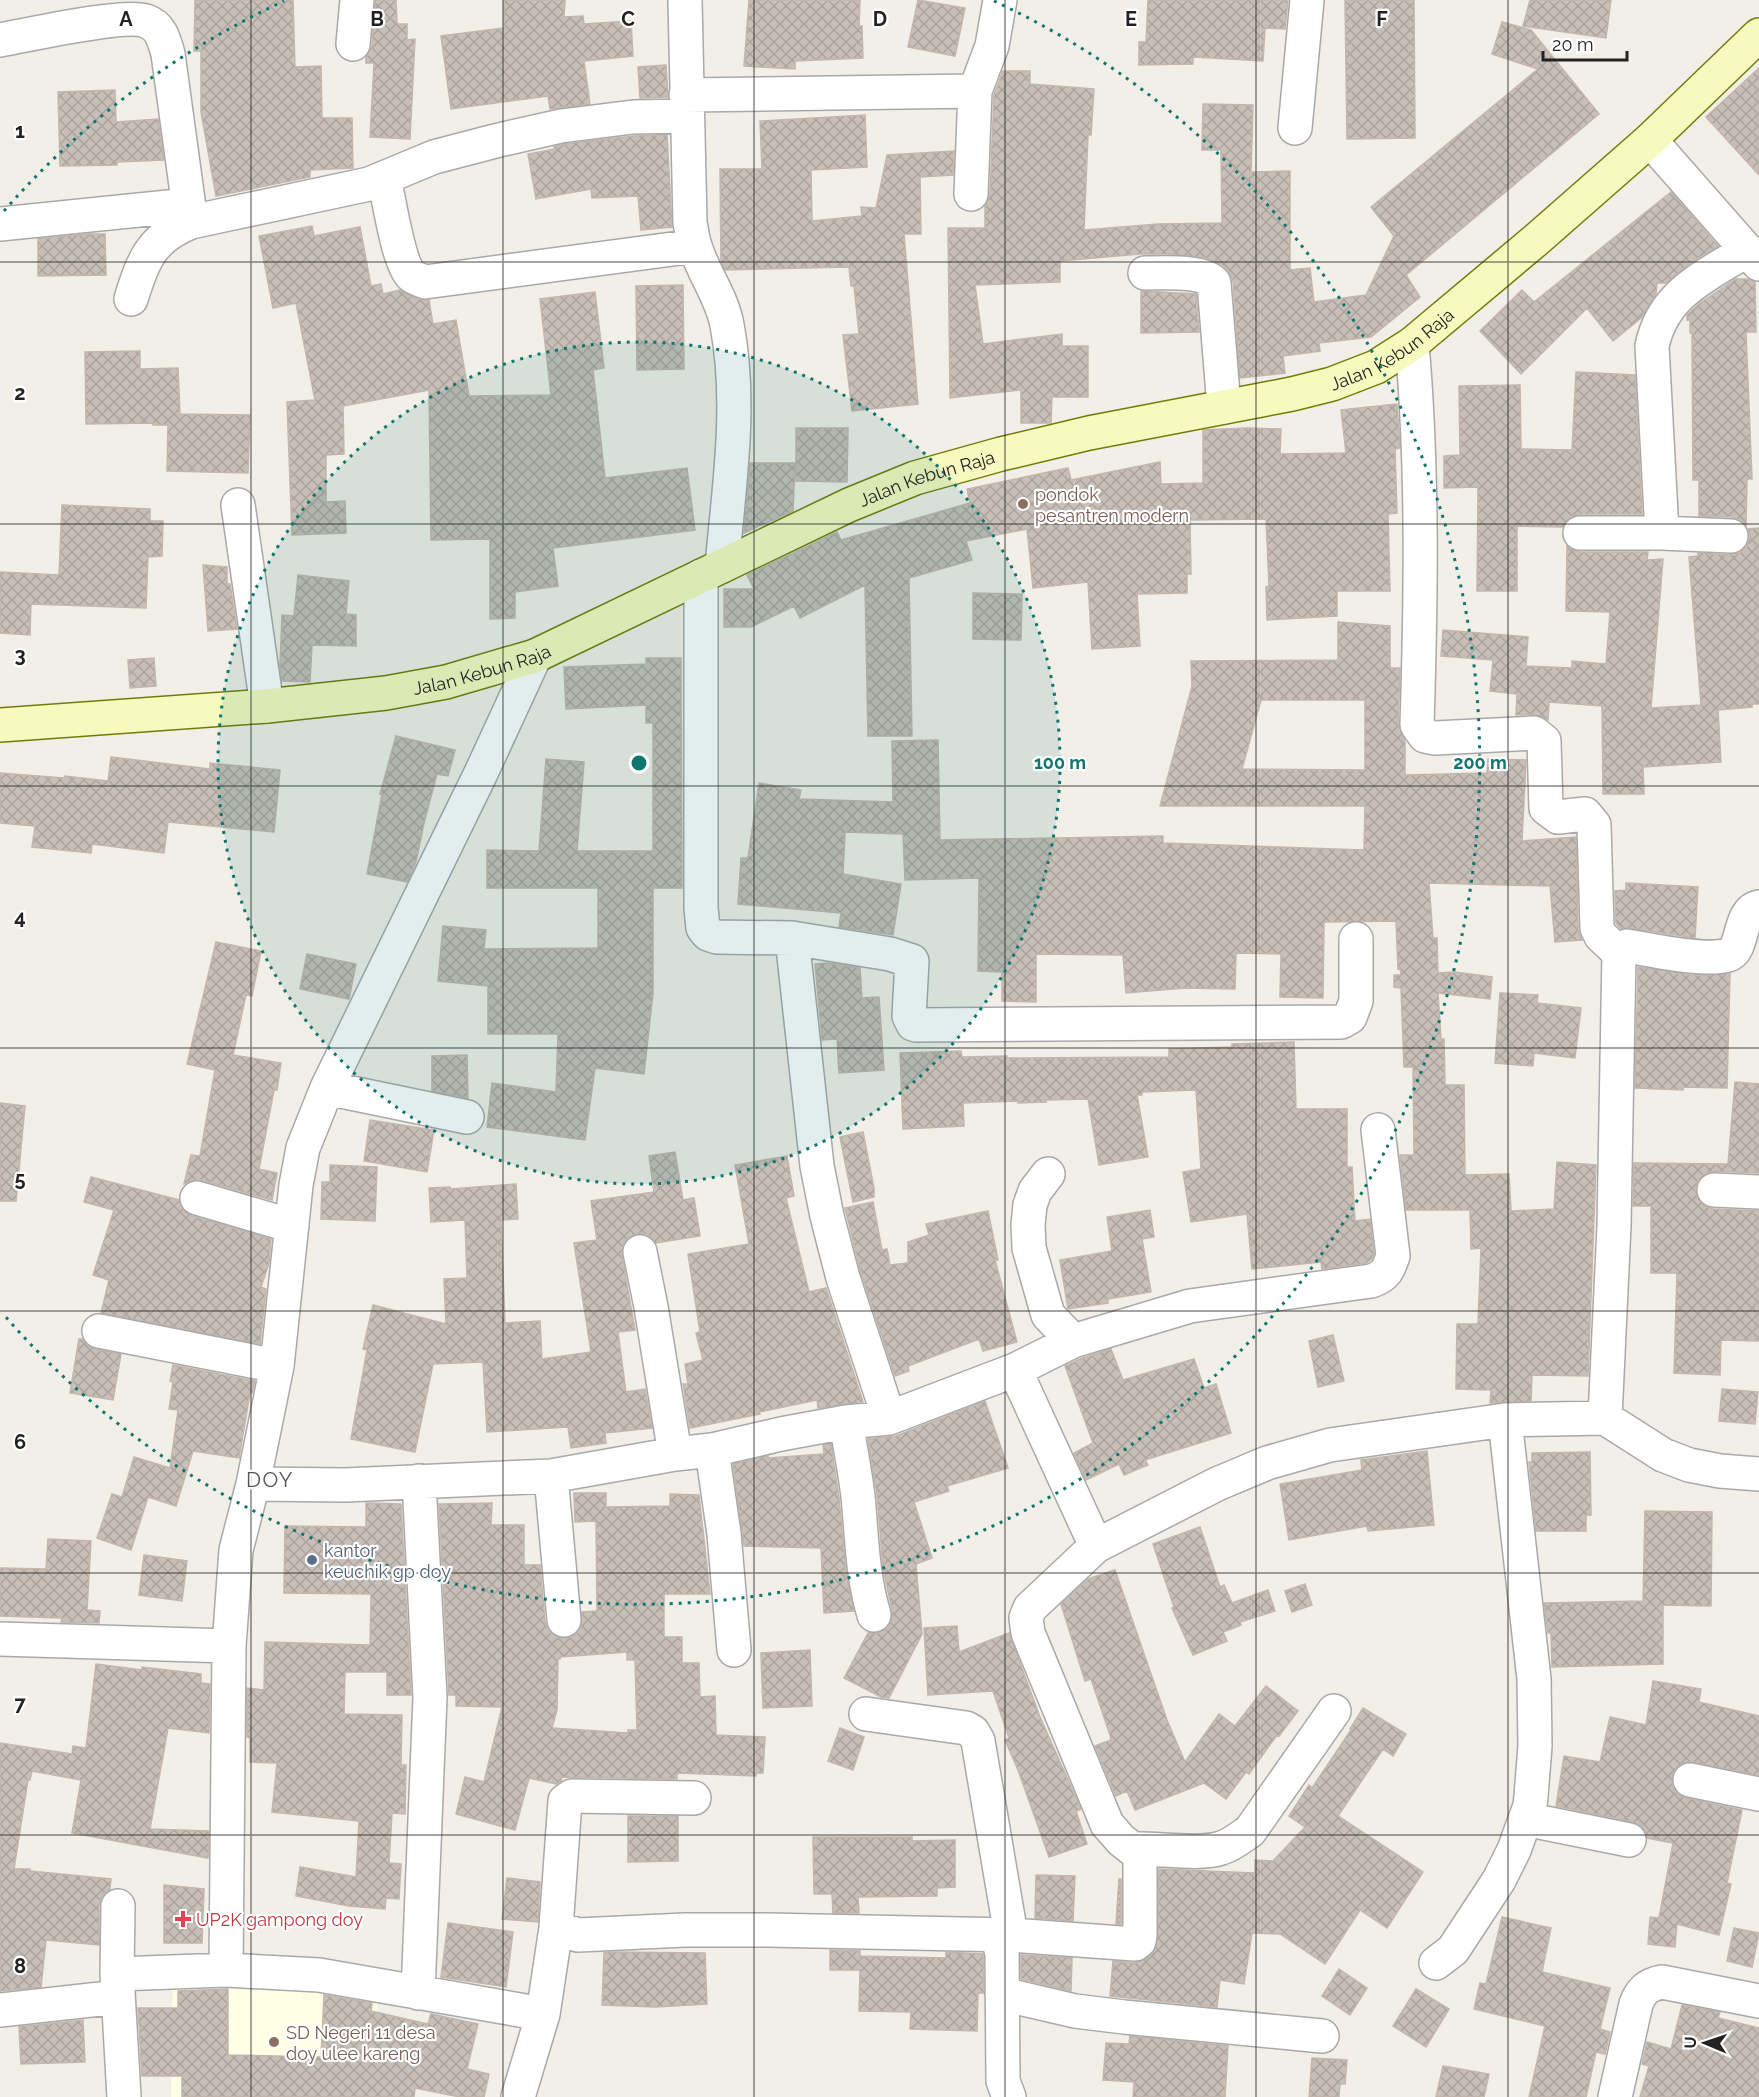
<svg xmlns="http://www.w3.org/2000/svg" width="1759" height="2097" viewBox="0 0 1759 2097" font-family="Raleway,sans-serif">
<style>
.education{fill:#ffffe5}
.building{fill:url(#building-cross-hatch);stroke:#c4b6ab;stroke-width:1.5;fill-rule:evenodd}
.lines{fill:none;stroke-linecap:round;stroke-linejoin:round}
.street-casing{stroke:#a9a9a9;stroke-width:36}
.secondary-casing{stroke:#707d05;stroke-width:36}
.street{stroke:#fff;stroke-width:33}
.secondary{stroke:#f7fabf;stroke-width:33}
.grid{fill:none;stroke:#222;stroke-width:1.5;stroke-opacity:0.55}
.ring{fill:none;stroke:#0f766e;stroke-width:3;stroke-dasharray:3 6}
.education-dot{fill:#8d6e63;stroke:#fff;stroke-width:2}
.service-dot{fill:#5c6f8a;stroke:#fff;stroke-width:2}
.health-dot{fill:#e0444e;stroke:#fff;stroke-width:2}
.labels{text-anchor:middle;dominant-baseline:central;stroke-width:4.5;stroke-linejoin:round;paint-order:stroke}
.street-label{font-size:18px;fill:#222;stroke:#fff}
.education-label{font-size:18px;fill:#785e54;stroke:#fff;text-anchor:start}
.service-label{font-size:18px;fill:#4e5e75;stroke:#fff;text-anchor:start}
.health-label{font-size:18px;fill:#be3a42;stroke:#fff;text-anchor:start}
.quarter-label{font-size:21px;letter-spacing:1.5px;fill:#555;stroke:#fff}
.grid-label{font-size:20px;text-anchor:middle;font-weight:bold;fill:#222;stroke:#fff;stroke-width:4.5;stroke-linejoin:round;paint-order:stroke}
.centre{fill:#0f766e;stroke:#fff;stroke-width:3}
.ring-label{font-size:18px;text-anchor:middle;font-weight:bold;fill:#0f766e;stroke:#fff;stroke-width:4.5;stroke-linejoin:round;paint-order:stroke}
</style>
<defs>
<pattern id="building-cross-hatch" width="8" height="8" patternUnits="userSpaceOnUse" patternTransform="scale(1.5)"><rect width="8" height="8" fill="#c7bfb8"/><path d="M0 0l8 8M0 8l8-8" fill="none" stroke="#aba49e"/></pattern>
</defs>
<rect width="100%" height="100%" fill="#f2efe9"/>
<path class="education" d="M173,1973L378,1988L374,2097H171Z"/>
<path class="building" d="M195,0H293L295,67L321,66L322,118H352L353,168L310,170V177L216,196L201,112V51H194Z
M375,0H396L397,24H407V40L415,39L410,139L370,137L374,63H366V57L372,46Z
M504,0H565L564,17L583,16L584,24L631,21L633,56L584,61L590,104L550,109L548,96L451,109L441,36L504,28Z
M749,0H860L859,26H862L863,58L795,61V69L744,66Z
M918,0L965,8L955,56L908,47Z
M1148,0H1288L1285,29L1265,28L1263,61L1193,57V64L1139,65V42H1146Z
M1345,0H1414L1415,138L1347,139Z
M1530,0H1611L1606,38L1523,26Z
M1502,22L1531,30L1599,114L1406,275L1420,297L1371,337L1319,343L1320,351L1283,356L1285,373L1240,378L1233,281L1227,269L1221,264L1206,258L1172,254H1140L1060,261V282L975,285L983,344L1062,334V346H1088V397H1052L1051,423H1021V390L950,398L948,228H985V206L990,195L994,95L1003,71H1030V84L1094,89L1091,135H1088L1084,230L1158,224L1222,223L1221,150H1202L1203,104L1253,105L1251,172L1290,171V270L1310,268L1314,302L1366,295L1394,236L1371,207L1538,69L1492,54Z
M666,65L668,97L640,98L638,67Z
M1759,68V175L1706,117Z
M115,90L116,122L158,119L164,160L117,162V165L60,166L58,92Z
M865,115L867,167L811,170L812,221L862,216L861,207L876,208L887,155L954,151L953,175L920,177L921,234H904L918,404L852,411L843,335L859,334L854,286H851L849,267L725,270L721,261L720,169H762L760,121Z
M667,135L672,227L641,230L638,196L592,198L591,189L536,199L528,154L555,149L554,147L564,144L634,136Z
M1671,192L1718,246L1690,263L1666,283H1657L1656,294L1641,318L1613,341L1587,308L1521,374L1480,331L1522,290L1534,302Z
M312,226L314,236L360,227L371,286L381,284L383,294L400,290L417,299L429,300L433,324L456,320L469,396L551,395L540,299L595,292L604,368L593,370L605,478L687,468L695,530L553,548L558,586L515,592V618L490,619V539L431,540L429,390L343,406L344,454L326,455V502L345,501L346,533L292,535L287,402L315,400L296,303L273,308L259,236Z
M88,234H105L106,275L38,276V239Z
M1736,279H1748L1755,282L1756,332H1746L1752,479H1747L1746,525L1741,520L1732,517L1699,516V480H1693L1692,333H1690V320H1687V315L1700,303Z
M683,285L684,369L637,370L636,286Z
M1141,291L1196,294L1199,332L1141,333Z
M140,351V369L178,368L180,414L250,415L248,473L167,471L168,425H153V423L86,424L85,352Z
M1576,372L1635,375L1642,514H1580L1570,517L1563,527L1517,526V591H1477L1478,487L1444,488V456L1460,455L1459,386L1520,385L1521,449L1572,450Z
M1397,404L1400,448L1395,449L1397,513L1388,514L1390,591H1337V616L1267,620L1266,587L1269,586L1266,519L1190,520L1191,574H1187V593L1137,594L1140,646L1092,649L1088,582L1033,588L1027,529L966,541L972,560L909,578L912,736H868L865,585L800,618L794,606L751,627H724V589H754L747,575L837,532L841,540L970,503L967,489L1068,468L1071,480L1160,462L1161,484L1203,483V430L1247,428L1281,429L1280,454L1346,453L1341,410Z
M796,428H848L847,482L796,481Z
M750,463H795L793,511L744,533Z
M62,505L150,509V521H163L162,556L148,557L146,608L31,604L30,635L0,633V572L59,575Z
M1759,528V704H1752V707L1718,710L1721,762L1643,767L1644,794H1603L1602,706L1549,702L1548,720L1534,714L1516,715L1517,694L1490,691L1493,660L1441,656L1443,630L1528,637L1526,666L1572,668V661L1606,664L1610,612L1566,611L1567,546L1571,549L1580,552H1648L1647,560L1663,559L1651,708L1701,705L1689,557L1698,556V553L1730,555L1739,553L1747,546L1750,537L1748,529Z
M203,565L227,567V584H230L237,629L208,631Z
M298,575L349,581L346,614L356,615V646L312,645L310,682L282,681L280,665L282,615L294,616Z
M973,593L1022,594L1021,640L973,639Z
M1338,622L1390,626V668H1400L1398,724L1405,741V775L1487,773L1488,759L1526,760L1522,841L1576,837L1578,929L1582,940L1555,942L1550,886L1429,883L1433,938H1437L1438,973L1455,972L1492,977L1490,999L1438,993L1441,1039H1444L1445,1085H1464L1465,1175L1509,1174L1511,1211L1554,1209L1557,1162L1596,1165L1588,1376L1532,1375L1531,1401L1490,1403L1491,1390L1456,1389L1457,1324H1478L1481,1248L1471,1249L1470,1210H1406L1400,1155H1414L1413,1067H1404L1401,988L1394,987V975H1401L1400,968L1398,969L1396,921L1324,922L1323,998L1280,997L1281,954L1236,953L1235,989L1185,988L1126,993L1123,955L1036,954V1002L1002,1001V972L978,971L979,878L905,880L903,834L845,832L843,874L901,884L893,935L839,927L841,913L738,904L741,858H748L759,783L801,790L799,799L893,802L892,741L938,740L940,840L1163,836V843L1364,850L1365,806H1160L1192,686L1191,661L1338,660ZM1261,700H1365V770L1242,769Z
M154,658L156,686L130,688L128,660Z
M646,658H681L682,888H653V993L644,1074L595,1068L585,1140L487,1127L492,1083L556,1092L558,1034H488V986L438,981L443,926L486,930L484,949L598,948V888H487V850L539,851L546,759L584,762L577,851H653V723H646V705L566,709L564,667L646,664Z
M396,736L455,750L448,776L437,774L424,823L416,862L407,882L367,874L382,794H380Z
M111,757L210,769V763L280,770L274,832L168,822L164,853L92,844L91,853L32,847L35,826L0,823V773L64,778L65,776L108,781Z
M1626,883L1698,887L1695,938L1630,928H1620L1616,923L1615,891L1626,890Z
M216,942L261,951L252,996L246,995L233,1055L281,1063L277,1090H274L259,1169L277,1173L272,1200L202,1180H193L184,1184L191,1155L200,1156L215,1070L187,1064Z
M307,954L356,964L349,999L300,989Z
M828,963L860,968L862,998L879,997L884,1070L839,1073L837,1039L822,1040L815,964Z
M1638,967L1691,975L1730,974L1727,1088L1683,1087V1090L1635,1088Z
M1500,993L1538,995L1537,1003L1581,1008L1575,1058L1534,1053L1533,1066L1495,1063Z
M1294,1042L1296,1109H1347V1167H1352L1355,1221L1370,1219L1374,1254L1371,1260L1366,1263L1322,1269L1321,1262L1252,1269L1247,1214L1191,1222L1183,1172L1201,1169L1196,1090L1142,1092V1095H1137L1148,1157L1099,1165L1088,1099L1046,1100V1102L1018,1103V1101L963,1103L964,1126L903,1129L900,1053L961,1051L962,1057L1007,1056V1058L1169,1057V1049L1232,1047V1044Z
M467,1055L468,1098L432,1091V1056Z
M1735,1082L1759,1084V1173L1715,1171L1706,1173L1698,1180L1695,1190L1698,1199L1704,1206L1713,1209L1759,1211V1341L1721,1340L1720,1375L1674,1373L1677,1273H1651V1206H1633L1634,1163L1728,1164Z
M0,1103L25,1106L16,1201H0Z
M370,1120L434,1130L427,1172L364,1161Z
M863,1132L874,1188V1197L853,1202L840,1137Z
M675,1152L683,1200L694,1198L700,1236L656,1243L647,1234H637L628,1238L622,1247V1256L635,1330L618,1332L626,1392L645,1389L652,1428L605,1433L606,1443L571,1448L568,1427L487,1432L483,1362L433,1364L415,1452L351,1439L367,1350L363,1349L373,1305L446,1324L444,1279L467,1278L465,1220L431,1222L429,1188L450,1187V1189L516,1184L518,1219L501,1220L505,1323L540,1321L542,1359L591,1352L574,1243L597,1240L591,1201L654,1192L649,1156Z
M787,1156L794,1196L786,1198L809,1292L826,1288L863,1402L818,1408L817,1400L759,1412L760,1414L690,1428L683,1384H688L685,1364L703,1360L696,1333L700,1332L688,1254L749,1244L735,1165Z
M330,1165L377,1167L375,1221L321,1219L322,1182H330Z
M91,1177L179,1200L183,1210L192,1216L271,1239L269,1263L261,1287L266,1289L260,1344L101,1313L109,1280L93,1275L114,1210L84,1202Z
M873,1202L882,1250L887,1249L890,1265L908,1263V1242L929,1235L926,1224L988,1211L998,1260H995L1017,1342L983,1351L979,1339L908,1366L909,1371L895,1376L861,1273L845,1208Z
M1150,1210L1154,1237L1142,1239L1151,1292L1108,1299V1303L1068,1309L1060,1260L1112,1251L1107,1217Z
M1333,1335L1344,1381L1318,1387L1309,1341Z
M79,1339H83L87,1345L95,1349L121,1354L113,1400L70,1393Z
M1111,1349L1123,1380L1194,1359L1204,1388L1216,1384L1231,1433L1145,1460L1148,1465L1124,1475L1119,1464L1086,1480L1074,1453L1093,1443L1065,1366L1080,1359Z
M173,1365L255,1381L252,1393H250L239,1458L193,1451L176,1506L148,1497L131,1550L97,1538L112,1494L122,1497L134,1457L170,1468L178,1410L169,1409L173,1382L170,1381Z
M1722,1389L1758,1392L1755,1424L1719,1421Z
M985,1401L1008,1468L947,1486L949,1491L914,1502L932,1558L916,1564L922,1634L889,1698L881,1697L844,1678L868,1633H879L888,1628L892,1619V1610L883,1568L877,1494L868,1439L896,1436Z
M831,1444L839,1498L846,1573L854,1611L824,1613L821,1548L744,1546L733,1464L768,1456V1458L824,1454L823,1445Z
M1427,1451L1434,1525L1368,1531L1367,1526L1289,1540L1280,1484L1362,1470L1361,1460Z
M1590,1452L1591,1515H1586V1531H1536L1529,1462H1532V1453Z
M574,1493H606V1507L670,1506V1494L699,1495L710,1594H664V1637H682V1663H699L700,1697L715,1696L716,1735L765,1737L763,1773H756V1776L677,1773V1779L562,1777L561,1781L556,1784L529,1778L515,1830L456,1814L465,1777L484,1782L502,1707L456,1706V1695H449L439,1504L492,1503L491,1525H524V1565H540L545,1622L549,1631L557,1637L565,1639L574,1636L581,1628L582,1612L597,1611L596,1521L575,1522ZM627,1652V1660H635L637,1730H628V1733L552,1728L557,1710L558,1659H560V1657Z
M366,1503L401,1504L411,1695H387V1672H345L344,1714L402,1715L401,1765H406L405,1814L392,1813L389,1863L401,1864L399,1899L386,1898L385,1909L349,1906L296,1896L300,1867L356,1877L359,1821L272,1812L277,1763L250,1762V1738L247,1737V1688L264,1690L265,1642L370,1645L371,1594L284,1593L285,1526L366,1527Z
M1645,1511L1712,1512L1711,1606L1663,1605V1664L1552,1667L1551,1633H1548L1544,1603L1643,1601Z
M1200,1527L1220,1587L1224,1585L1232,1603L1268,1590L1275,1611L1240,1622L1241,1625L1223,1632L1227,1641L1193,1655L1172,1608L1174,1607L1153,1544Z
M48,1539L91,1541L87,1610L100,1611L99,1623L61,1622L62,1618L0,1616V1568L46,1569Z
M144,1555L187,1561L182,1601L139,1595Z
M1115,1570L1167,1720L1185,1762L1219,1714L1235,1726L1266,1686L1298,1711L1279,1736L1277,1735L1249,1774L1246,1772L1226,1799L1204,1783L1135,1810L1127,1791L1116,1796L1095,1746L1111,1740L1110,1735L1091,1679L1085,1681L1061,1604L1088,1579Z
M1305,1584L1312,1605L1292,1612L1285,1591Z
M957,1626L959,1652L1009,1633L1040,1717L1081,1809L1076,1811L1087,1844L1049,1857L1018,1770L1005,1740L1009,1738L993,1691L928,1695L924,1628Z
M810,1650L812,1706L763,1708L761,1653Z
M96,1664L142,1670V1667L201,1674V1683L210,1684L209,1733L168,1728L150,1829L209,1831L208,1858L72,1833L81,1780L32,1771L30,1780H28L14,1869H30V1871L111,1879L110,1889L102,1896L99,1905V1945L46,1940L41,1987L0,1991V1743L72,1754L73,1746L86,1748Z
M1653,1681L1701,1689L1699,1702L1759,1716V1775L1693,1762H1684L1676,1768L1672,1776V1786L1677,1794L1686,1798L1742,1810L1727,1883L1731,1884L1719,1935L1677,1924L1675,1947L1648,1944L1650,1917L1659,1918L1673,1843L1647,1838L1642,1826L1633,1822L1556,1806L1564,1756L1600,1762L1610,1717L1646,1725Z
M1363,1708L1406,1734L1393,1756L1383,1749L1338,1816L1423,1872L1387,1928L1360,1910L1325,1964L1280,1934L1252,1933L1244,1984L1220,1980L1217,2007L1110,1996L1113,1961L1134,1963L1146,1959L1151,1955L1157,1945L1159,1869L1255,1873V1860L1273,1861L1305,1827L1289,1816L1309,1785L1312,1788L1351,1730L1350,1729Z
M840,1728L864,1737L853,1770L828,1761Z
M628,1816H678V1861L628,1862Z
M813,1837H912V1841L955,1840V1887L937,1888V1896L858,1897L859,1913H833L832,1894H814Z
M1036,1875L1075,1876L1073,1921L1035,1918Z
M507,1878L540,1882L538,1922L502,1919Z
M1119,1879H1121V1924H1116Z
M164,1885L204,1889L202,1943H164Z
M1502,1917L1551,1928L1542,1972L1610,1988L1600,2029L1610,2032L1605,2054L1596,2052L1586,2097H1529L1545,2026L1474,2009L1480,1983L1486,1984Z
M448,1923L513,1932L506,1987L441,1977Z
M1734,1928L1759,1933L1752,1967L1727,1961Z
M830,1950L860,1951V1961V1956L946,1958V1952L983,1954L984,1993H978L977,2031L910,2029L911,2012L859,2011L860,1970H830Z
M610,1952L705,1953L707,2004L655,2007L602,2005L604,1953Z
M1021,1955L1072,1958L1071,1991L1021,1979Z
M1339,1969L1367,1988L1350,2015L1322,1996Z
M228,1989V2055L321,2057L324,1995L372,2003L371,2011L428,2024L431,2014L478,2024L467,2069L489,2074L484,2097H460L415,2088L414,2097H182V2076H142L138,2008H178V1991Z
M1416,1989L1449,2009L1426,2047L1393,2026Z
M1682,2005L1720,2012L1718,2018L1759,2028V2097H1640L1649,2066L1642,2064L1647,2042L1671,2049Z
M83,2020L85,2062L21,2064L19,2027Z
M1130,2036L1228,2046L1225,2097H1133L1134,2082L1103,2080L1106,2043L1129,2044Z
M1312,2058L1347,2060L1345,2084H1340L1339,2097H1309Z
M1443,2066L1489,2074L1484,2097H1436Z"/>
<g class="lines">
<defs>
<path id="street" d="M685,0L690,223C692,231 692,238 695,246C703,273 722,297 727,325C742,404 729,487 722,566
M0,40C28,35 125,13 146,21C161,26 164,40 168,54L191,222
M353,44L357,0
M686,95L975,91
M1295,128L1307,0
M1650,140L1759,264
M384,178C389,198 398,264 412,276C416,279 421,280 425,282L695,246
M971,194L975,91L992,46L1000,0
M0,224L188,205
M1145,273C1162,273 1205,270 1214,283L1224,407
M131,299C143,260 151,238 191,222L369,184L434,157L499,140L561,126L633,117L686,116
M1412,344C1423,471 1421,598 1417,725L1425,736L1435,738L1534,733L1544,741L1546,808L1558,817L1585,814L1594,825L1597,928L1601,936L1619,953
M238,505L267,706
M1580,533H1662
M1731,536L1662,533L1652,346C1663,293 1705,277 1747,250
M701,576V908L703,928L708,934L717,937L792,938L890,954L912,961L909,1016L913,1024L916,1025L1341,1022L1350,1017L1356,1001V939
M792,938L817,1166L827,1216L843,1278L889,1418
M327,1088L467,1117
M1048,1174L1035,1191L1030,1205L1028,1225L1029,1248L1048,1315L1073,1341
M1714,1190L1759,1192
M197,1198L292,1226
M640,1252L651,1307L675,1454
M99,1331L277,1366
M1015,1370L1073,1341L1190,1306L1371,1281C1386,1276 1388,1270 1393,1256L1378,1130
M1605,1418L1614,1226L1619,953L1622,948L1627,946C1652,950 1705,962 1728,955C1744,951 1738,911 1759,907
M846,1422C850,1447 855,1471 858,1496C862,1538 862,1574 874,1615
M712,1450L724,1534L734,1650
M551,1476L564,1620
M253,1484L345,1485L551,1476L675,1454L712,1450L781,1434L846,1422L889,1418L1015,1370L1096,1546L1030,1608L1026,1618L1028,1633L1107,1824L1121,1840L1140,1855V1849C1162,1849 1202,1855 1221,1848C1232,1845 1241,1837 1250,1831L1334,1711
M1096,1546L1217,1484L1267,1463L1330,1445L1505,1420L1605,1418L1663,1455L1689,1465L1720,1471L1759,1474
M0,1639L229,1646
M866,1714L966,1728L973,1732L978,1741L1011,1935
M1690,1780L1759,1794
M1525,1819L1629,1840
M556,1928L565,1801L572,1796L694,1798
M1436,1963L1453,1950L1499,1880L1514,1850L1530,1806L1531,1796L1535,1746L1534,1679L1505,1420
M226,1970L319,1975L543,2014L518,2097
M117,1974L118,1906
M418,1993L430,1697L419,1481
M1002,1994L1075,2011L1124,2017L1322,2036
M0,2010L118,1997
M543,2014L556,1928L578,1935L685,1930H768L1011,1935L1135,1944L1139,1941L1140,1935V1855
M124,2097L117,1974L226,1970L229,1646L236,1550L253,1484L277,1366L296,1185L303,1148L327,1088L481,773L535,656
M1009,2097L1003,2081L1002,1954L1000,1946L1011,1935
M1615,2097L1636,2004C1641,1991 1647,1985 1662,1982L1759,2001"/>
<g id="secondary">
<path id="s1" d="M0,725L267,706L386,693L446,682L535,656L849,505L915,478L1001,454L1089,433L1292,394L1332,384L1376,367L1412,344L1536,240L1650,140L1759,35"/>
</g>
</defs>
<use href="#street" class="street-casing"/>
<use href="#secondary" class="secondary-casing"/>
<use href="#street" class="street"/>
<use href="#secondary" class="secondary"/>
</g>
<path class="grid" d="M251,0V2097M503,0V2097M754,0V2097M1005,0V2097M1256,0V2097M1508,0V2097M0,262H1759M0,524H1759M0,786H1759M0,1048H1759M0,1311H1759M0,1573H1759M0,1835H1759"/>
<circle cx="639" cy="763" r="421" fill="#0f766e" fill-opacity=".12"/>
<g class="ring">
<circle cx="639" cy="763" r="421"/>
<path d="M4 211A841 841 0 0 1 284 1M994 1A841 841 0 1 1 4 1315"/>
</g>
<g class="education-dot">
<circle cx="1023" cy="504" r="6"/>
<circle cx="274" cy="2042" r="6"/>
</g>
<circle class="service-dot" cx="312" cy="1560" r="6"/>
<path class="health-dot" d="M180 1910h6v6h6v6h-6v6h-6v-6h-6v-6h6z"/>
<g class="labels">
<g class="street-label">
<text stroke="none"><textPath href="#s1" startOffset="1458">Jalan Kebun Raja</textPath></text>
<text stroke="none"><textPath href="#s1" startOffset="972">Jalan Kebun Raja</textPath></text>
<text stroke="none"><textPath href="#s1" startOffset="486">Jalan Kebun Raja</textPath></text>
</g>
<g class="education-label">
<text x="1035" y="494">pondok<tspan x="1035" dy="21">pesantren modern</tspan></text>
<text x="286" y="2032">SD Negeri 11 desa<tspan x="286" dy="21">doy ulee kareng</tspan></text>
</g>
<g class="service-label">
<text x="324" y="1550">kantor<tspan x="324" dy="21">keuchik gp doy</tspan></text>
</g>
<g class="health-label">
<text x="196" y="1919">UP2K gampong doy</text>
</g>
<g class="quarter-label">
<text x="270" y="1479">DOY</text>
</g>
</g>
<g class="grid-label">
<text x="126" y="26">A</text>
<text x="377" y="26">B</text>
<text x="628" y="26">C</text>
<text x="880" y="26">D</text>
<text x="1131" y="26">E</text>
<text x="1382" y="26">F</text>
<text x="20" y="138">1</text>
<text x="20" y="400">2</text>
<text x="20" y="662">3</text>
<text x="20" y="924">4</text>
<text x="20" y="1186">5</text>
<text x="20" y="1449">6</text>
<text x="20" y="1711">7</text>
<text x="20" y="1973">8</text>
</g>
<circle cx="639" cy="763" r="9" class="centre"/>
<g class="ring-label">
<text x="1060" y="769">100 m</text>
<text x="1480" y="769">200 m</text>
</g>
<g transform="translate(1705 2043) rotate(272)" stroke="#ffffff" stroke-width="4.5" paint-order="stroke">
<path d="M0-4.5L10 22L0 15L-10 22Z" fill="#222222"/>
<text y="-9" font-size="16" font-weight="bold" text-anchor="middle" fill="#222222">U</text>
</g>
<path d="M1543 51v9h84v-9" fill="none" stroke="#222222" stroke-width="3"/>
<text x="1552" y="51" font-size="18" fill="#222222" stroke="#ffffff" stroke-width="4.5" paint-order="stroke">20 m</text>
</svg>
